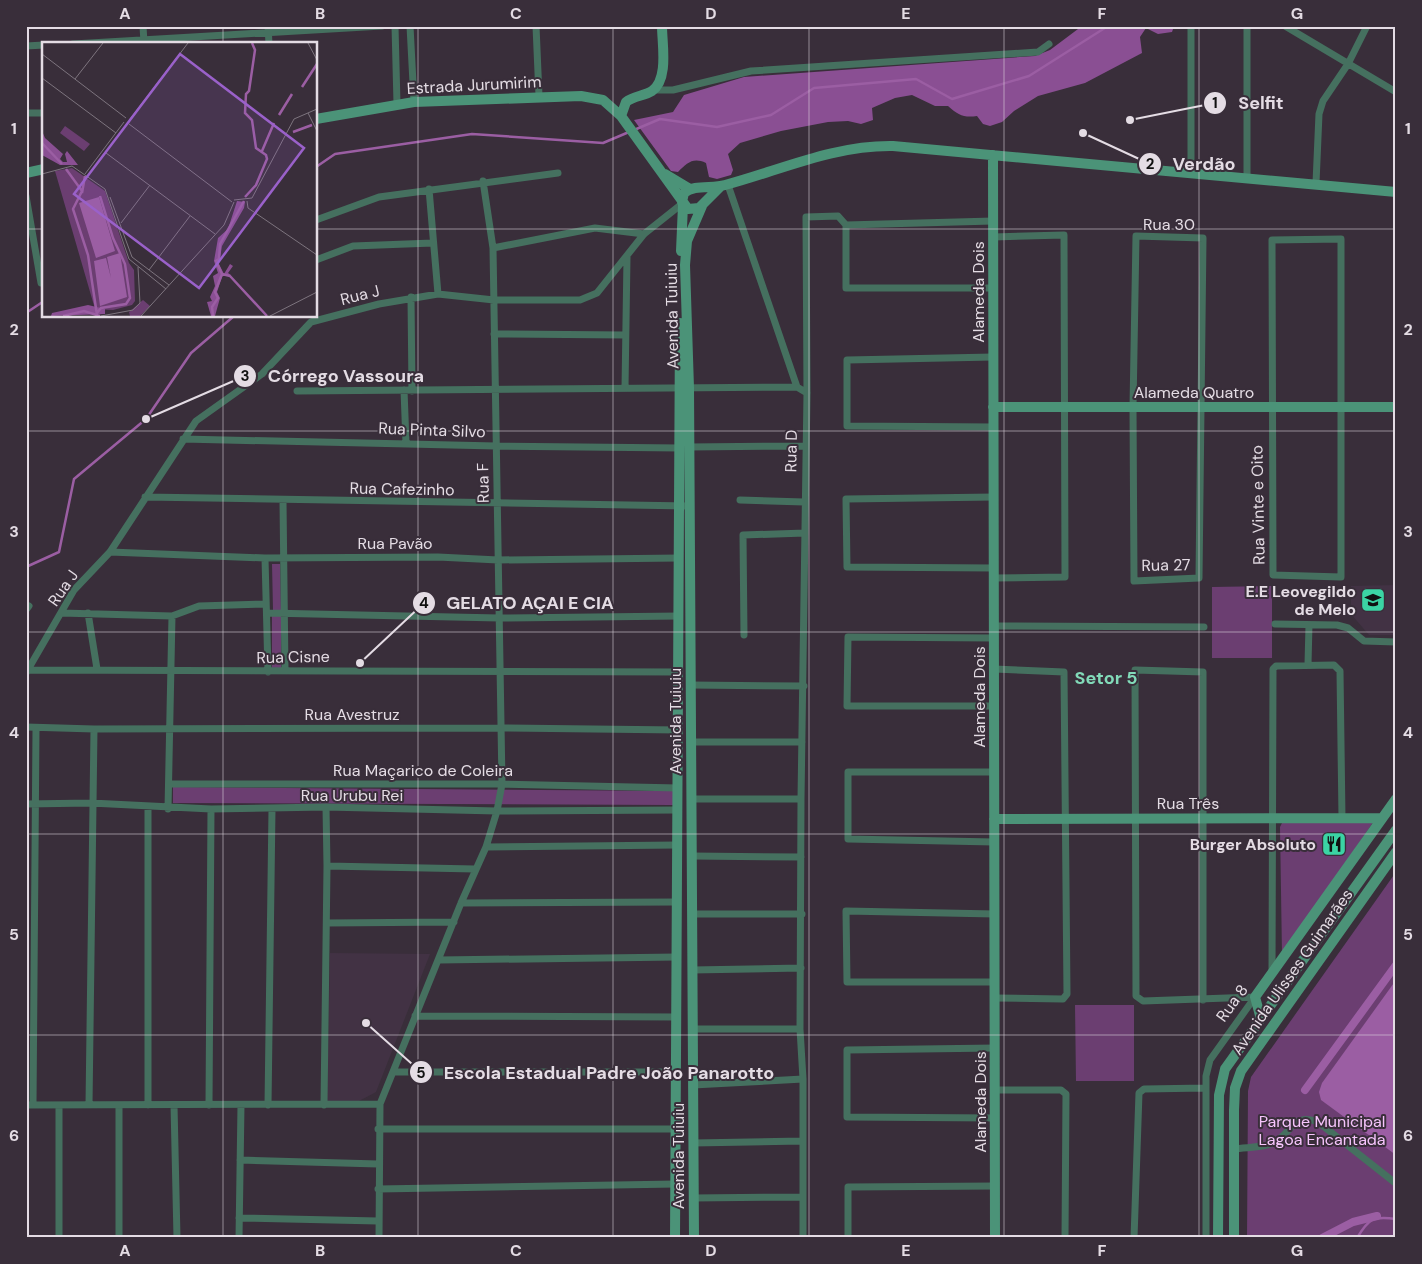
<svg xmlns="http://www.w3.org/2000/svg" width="1422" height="1264" viewBox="0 0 1422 1264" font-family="'DM Sans',sans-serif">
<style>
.built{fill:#423244}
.green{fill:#6b3e71}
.forest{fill:#8a4f93}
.water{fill:#9b5ea3}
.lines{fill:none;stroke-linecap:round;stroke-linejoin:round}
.stream{stroke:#9b5ea3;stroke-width:2.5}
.canal{stroke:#9b5ea3;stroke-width:8}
.street{stroke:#45705f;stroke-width:7}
.secondary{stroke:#4b9378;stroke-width:10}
.grid{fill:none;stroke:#e4dce4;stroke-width:1;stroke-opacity:0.55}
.labels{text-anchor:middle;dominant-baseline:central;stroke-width:4;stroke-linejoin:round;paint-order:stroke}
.street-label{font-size:16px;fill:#e4dce4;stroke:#392e3a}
.poi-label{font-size:16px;font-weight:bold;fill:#e4dce4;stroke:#392e3a;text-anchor:end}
.park-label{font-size:16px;fill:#f6c4fc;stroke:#392e3a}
.neighbourhood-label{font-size:18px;font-weight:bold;fill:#82dbb9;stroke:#392e3a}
.inset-river{fill:none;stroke:#9b5ea3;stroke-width:2.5}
.inset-road{fill:none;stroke:#7d747e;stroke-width:1}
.view{fill:#9a61ca;fill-opacity:0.15;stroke:#9a61ca;stroke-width:2.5}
.inset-edge{fill:none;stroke:#e4dce4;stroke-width:2.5}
.leader{fill:none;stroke:#e4dce4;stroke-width:2}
.callout-dot{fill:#e4dce4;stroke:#392e3a;stroke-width:2}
.mark-label{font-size:15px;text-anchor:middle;font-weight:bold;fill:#111}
.callout-label{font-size:18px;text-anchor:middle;font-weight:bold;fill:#e4dce4;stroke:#392e3a;stroke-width:4;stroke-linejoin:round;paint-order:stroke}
.neatline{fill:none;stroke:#e4dce4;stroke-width:2}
.grid-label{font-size:16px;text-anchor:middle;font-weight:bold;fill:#e4dce4}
</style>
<rect width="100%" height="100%" fill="#392e3a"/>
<path class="built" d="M1396,585V635H1369L1351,614V586Z
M330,953L430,954L376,1092L359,1101L327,1102Z"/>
<path class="green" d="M272,564H280L281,610H273Z
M1272,586V658H1212V587Z
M272,614H281V668H272Z
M173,787L673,791V805L173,803Z
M1374,821L1282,955L1280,827L1282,823Z
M1396,872V1238H1247L1248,1091L1251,1077Z
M1075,1005H1134V1081H1076Z"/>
<path class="forest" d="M1082,26H1174L1172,32L1158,34L1146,28L1140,37L1142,53L1085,83L1038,96L1014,111L1002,122L990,126L983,124L977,116C964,118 958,115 948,106H935L912,95L895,98L872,108L873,120L861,124L848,121L828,122L781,131L740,143L728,154L733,170L731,175L717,179L709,177L706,163C693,157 687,163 678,172L671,171L634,120L673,112L684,95L744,77L1035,56L1050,50Z"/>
<path class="water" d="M1396,980V1155L1321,1100L1319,1092L1322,1083Z"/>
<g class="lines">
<path class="stream" d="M634,130L660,119L717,127L771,115L814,88L916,79L952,99L1029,76L1108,26
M316,167L335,154L472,134L603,143L629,132
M26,313L44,301
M26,567L59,552L74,479L146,419L191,353L234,316
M1357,1238C1369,1218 1373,1216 1396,1219"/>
<path class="canal" d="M1305,1090L1396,965
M1322,1238L1353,1222L1377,1216"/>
<path class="street" d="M143,26L144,43
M268,26L269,44
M395,26L397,104
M410,26L414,102
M536,26L539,96
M1285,26L1396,92
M73,44L382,26
M26,46L44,45
M653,90H673L751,71L1038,52L1049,44
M26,113H44
M1191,173V26
M1247,178V26
M1316,183L1319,114L1323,101L1348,64L1367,26
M728,185L797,387
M429,189L438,294
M26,196L41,283
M316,220L379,197L558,173
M846,225L993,221
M1136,236L1203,238L1199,578L1134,581L1133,407Z
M993,237L1064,235L1065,577L994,578
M1341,239V577L1273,575L1272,240Z
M493,248L595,228L644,234
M316,260L353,246L433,243
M411,297L412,391
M494,334L625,335
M993,357L847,360V426L994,427
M625,388L627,257
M404,390L406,443
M297,391L797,387L807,393
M183,439L496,446L680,448
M689,447L805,446
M145,497L689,506
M994,497L846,499L847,567L994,568
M740,500L804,502
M283,501L285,670
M110,552L265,558L438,557L498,560L679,558
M265,558L268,672
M26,610L29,606
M61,613L172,616L199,606L266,604
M88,613L97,669
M267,613L499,618L679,616
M1275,624L1337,625L1348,628L1364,641L1396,642
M994,626L1204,627
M744,635L743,535L805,533
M994,638L848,637L847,706H994
M1308,664L1309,625
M994,669L1064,672L1067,994L1063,999L995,998
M29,670L679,672
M26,673L74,590L110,552L196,421L262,374L311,322L379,304L438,294L494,300H580L597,293L644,234L683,203
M690,685L804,686
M26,727L94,729L501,728L679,730
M690,742H802
M994,772H848V839L994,842
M169,784H502L678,788
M691,799H801
M26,804L91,803L211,809L326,807L497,811L678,810
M148,807V1105
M168,809L172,616
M486,847L677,845
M692,856L801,857
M327,866L475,869
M461,903L677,902
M692,914H802
M995,914L846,911L847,982H995
M327,923L454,922
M439,960L677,957
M692,970L801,968
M1272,974L1273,669L1276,666L1334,665L1340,671L1342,818
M1203,1000V672L1135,670L1136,996L1143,1001L1255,997
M415,1016L677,1017
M692,1029H800
M995,1048L847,1050V1117L995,1118
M393,1072H676
M693,1085L803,1079
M995,1090H1061L1066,1094L1065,1238
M26,1105L380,1104
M33,1105L36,729
M59,1105V1238
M89,1105L94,729
M174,1105L177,1238
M209,1105L211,809
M268,1105L272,809
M324,1105L327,866L326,807
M378,1129H676
M693,1143L802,1141
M1234,1149C1246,1147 1262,1148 1273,1143C1292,1134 1292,1112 1318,1122L1394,1182
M240,1160L378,1164
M378,1189L676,1184
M693,1198L801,1197
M239,1218L378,1221
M119,1238V1105
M239,1238L241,1105
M379,1238L380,1104L461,903L486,847L497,811L502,784L493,248L483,181
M803,1238V1079L800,1029L801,799L807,393L806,217L838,216L846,225V288H993
M848,1238V1187L995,1186
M1134,1238L1139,1093L1144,1089L1206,1088
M1206,1238V1076L1210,1060L1255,997"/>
<path class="secondary" d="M621,116L626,102C633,96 644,96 652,91C669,79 662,44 662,26
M316,119L414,102L581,96L603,100L621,116L688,209L699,208L721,186
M993,155L995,1238
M26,173L44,169
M665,174L690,189
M682,202L684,193C694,184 713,189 725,185C781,170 834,145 893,146L1396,192
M681,251L683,205
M993,407H1396
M994,819L1382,818
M1261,1019L1255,997L1396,799
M675,1238L680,323
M694,1238L689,388L685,265L687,241L702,206
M1218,1238L1219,1095L1225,1069L1396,830
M1234,1238V1110L1235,1088L1241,1071L1396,852"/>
</g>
<path class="grid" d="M223,26V44M418,26V1238M613,26V1238M809,26V1238M1004,26V1238M1199,26V1238M26,229H44M316,229H1396M223,316V1238M26,431H1396M26,632H1396M26,834H1396M26,1035H1396"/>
<defs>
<symbol id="school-square" viewBox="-11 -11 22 22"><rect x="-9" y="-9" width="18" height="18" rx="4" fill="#3bd4a4" stroke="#392e3a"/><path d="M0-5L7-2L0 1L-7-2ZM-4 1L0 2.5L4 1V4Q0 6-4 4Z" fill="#111"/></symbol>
<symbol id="restaurant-square" viewBox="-11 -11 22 22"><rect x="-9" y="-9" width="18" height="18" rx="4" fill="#3bd4a4" stroke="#392e3a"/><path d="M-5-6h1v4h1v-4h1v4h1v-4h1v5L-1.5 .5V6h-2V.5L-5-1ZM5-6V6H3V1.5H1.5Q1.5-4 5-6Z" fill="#111"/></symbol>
</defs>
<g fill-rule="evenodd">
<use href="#school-square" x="1359" y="586" width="28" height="28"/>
<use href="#restaurant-square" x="1320" y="830" width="28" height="28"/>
</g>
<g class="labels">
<g class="street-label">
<text transform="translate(474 85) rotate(-3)">Estrada Jurumirim</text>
<text x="1169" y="224">Rua 30</text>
<text transform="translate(978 292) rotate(-90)">Alameda Dois</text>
<text transform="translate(360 295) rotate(-14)">Rua J</text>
<text transform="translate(672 316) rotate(-91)">Avenida Tuiuiu</text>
<text x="1194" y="392">Alameda Quatro</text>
<text transform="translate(432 430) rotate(2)">Rua Pinta Silvo</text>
<text transform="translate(791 451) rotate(-89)">Rua D</text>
<text transform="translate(483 483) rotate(-91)">Rua F</text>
<text transform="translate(402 489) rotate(1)">Rua Cafezinho</text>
<text transform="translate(1258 505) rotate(-91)">Rua Vinte e Oito</text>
<text x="395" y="543">Rua Pavão</text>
<text transform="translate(1166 565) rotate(-1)">Rua 27</text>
<text transform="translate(63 588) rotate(-55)">Rua J</text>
<text transform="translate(293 657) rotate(-1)">Rua Cisne</text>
<text transform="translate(979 697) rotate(-90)">Alameda Dois</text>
<text x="352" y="714">Rua Avestruz</text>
<text transform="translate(675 721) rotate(-90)">Avenida Tuiuiu</text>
<text x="423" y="770">Rua Maçarico de Coleira</text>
<text x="352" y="795">Rua Urubu Rei</text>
<text x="1188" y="803">Rua Três</text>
<text transform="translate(1292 972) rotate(-55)">Avenida Ulisses Guimarães</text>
<text transform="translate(1232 1003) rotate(-54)">Rua 8</text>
<text transform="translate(980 1102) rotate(-90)">Alameda Dois</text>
<text transform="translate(678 1156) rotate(-90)">Avenida Tuiuiu</text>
</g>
<g class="poi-label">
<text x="1356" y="591">E.E Leovegildo<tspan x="1356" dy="18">de Melo</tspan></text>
<text x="1316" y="844">Burger Absoluto</text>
</g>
<g class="park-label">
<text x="1322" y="1121">Parque Municipal<tspan x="1322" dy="18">Lagoa Encantada</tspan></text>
</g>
<g class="neighbourhood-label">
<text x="1106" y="678">Setor 5</text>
</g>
</g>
<g transform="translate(42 42)">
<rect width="275" height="275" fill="#392e3a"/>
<path d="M23,84L48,102L42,109L18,91ZM30,126L63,149L87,221L92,228L93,259L90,263L71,268L53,267L13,129ZM101,258L108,264L98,274H88L87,270Z" fill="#6b3e71"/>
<path d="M0,89L3,96L21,112L18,117L21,120H25L23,112L25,109L36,123H18L0,113ZM195,159L203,160L202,166L180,204L177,222L182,232L188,222L191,224L186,231L189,233H181L179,238L175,250L178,256L173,274H169L165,260L170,259L168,255L173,244L171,234L176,231L172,219L176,196L186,187ZM46,263L63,267V272L9,274L10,271Z" fill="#8a4f93"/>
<path d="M57,155L73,209L54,216L37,161ZM78,211L85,255L58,264L52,219L64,216L69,236L65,215Z" fill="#9b5ea3"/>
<path class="inset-river" d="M260,45L275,22M237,73L250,52M251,90L270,83M0,101L20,122M220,109L232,81M24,127L40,149L31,167L46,213L55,273M40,151L43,134M203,155L214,143L225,117L224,113L214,106L210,78L203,71L204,52L207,49L213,8L210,1M180,232L188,234L225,274M55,271L59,266L84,262L88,256L83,222L71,196L58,154M21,274L42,269L58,274M171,274L170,265L176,256L173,250L180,232L174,219L177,217L178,202L202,159"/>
<path class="inset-road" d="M266,1L275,18M0,12L84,76M0,36L74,91M33,37L61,1M266,71L275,89M88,77L146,1M87,82L190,160M64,111L173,192M0,132L30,124L63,147L87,217L124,247M43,132L82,80M68,155L90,215L127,243M192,158L210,156L252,77L275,67M205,159L206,166L275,213M79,181L108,143M107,228L148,174M59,274L91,268L98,261L96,225M99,274L182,183L192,160M228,274L275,250"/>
<path class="view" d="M138,12L262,106L157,246L32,152Z"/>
<rect width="275" height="275" class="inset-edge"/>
</g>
<path class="leader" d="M1130 120L1215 103M1083 133L1150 164M146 419L245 376M360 663L424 603M366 1023L421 1072"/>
<g class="callout-dot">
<circle cx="1130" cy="120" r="5"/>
<circle cx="1083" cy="133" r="5"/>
<circle cx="146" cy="419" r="5"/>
<circle cx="360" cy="663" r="5"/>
<circle cx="366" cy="1023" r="5"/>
<circle cx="1215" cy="103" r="12"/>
<circle cx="1150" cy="164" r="12"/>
<circle cx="245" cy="376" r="12"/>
<circle cx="424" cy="603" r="12"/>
<circle cx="421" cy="1072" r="12"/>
</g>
<g class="mark-label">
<text x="1215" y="108">1</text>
<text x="1150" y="169">2</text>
<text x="245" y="381">3</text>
<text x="424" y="608">4</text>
<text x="421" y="1078">5</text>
</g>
<g class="callout-label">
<text x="1261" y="109">Selfit</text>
<text x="1204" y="170">Verdão</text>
<text x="346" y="382">Córrego Vassoura</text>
<text x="530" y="609">GELATO AÇAI E CIA</text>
<text x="609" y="1079">Escola Estadual Padre João Panarotto</text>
</g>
<rect width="1422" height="1264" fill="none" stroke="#392e3a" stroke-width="55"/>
<rect x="28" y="28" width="1366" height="1208" class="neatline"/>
<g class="grid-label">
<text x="125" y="19">A</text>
<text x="320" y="19">B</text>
<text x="516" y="19">C</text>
<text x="711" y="19">D</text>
<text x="906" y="19">E</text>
<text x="1102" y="19">F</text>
<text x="1297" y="19">G</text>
<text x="14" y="134">1</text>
<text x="1408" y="134">1</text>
<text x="14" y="335">2</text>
<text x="1408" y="335">2</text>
<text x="14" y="537">3</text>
<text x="1408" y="537">3</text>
<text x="14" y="738">4</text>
<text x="1408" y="738">4</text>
<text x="14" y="940">5</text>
<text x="1408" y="940">5</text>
<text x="14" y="1141">6</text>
<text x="1408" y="1141">6</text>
<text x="125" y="1256">A</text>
<text x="320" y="1256">B</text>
<text x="516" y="1256">C</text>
<text x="711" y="1256">D</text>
<text x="906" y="1256">E</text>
<text x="1102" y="1256">F</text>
<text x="1297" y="1256">G</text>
</g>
</svg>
